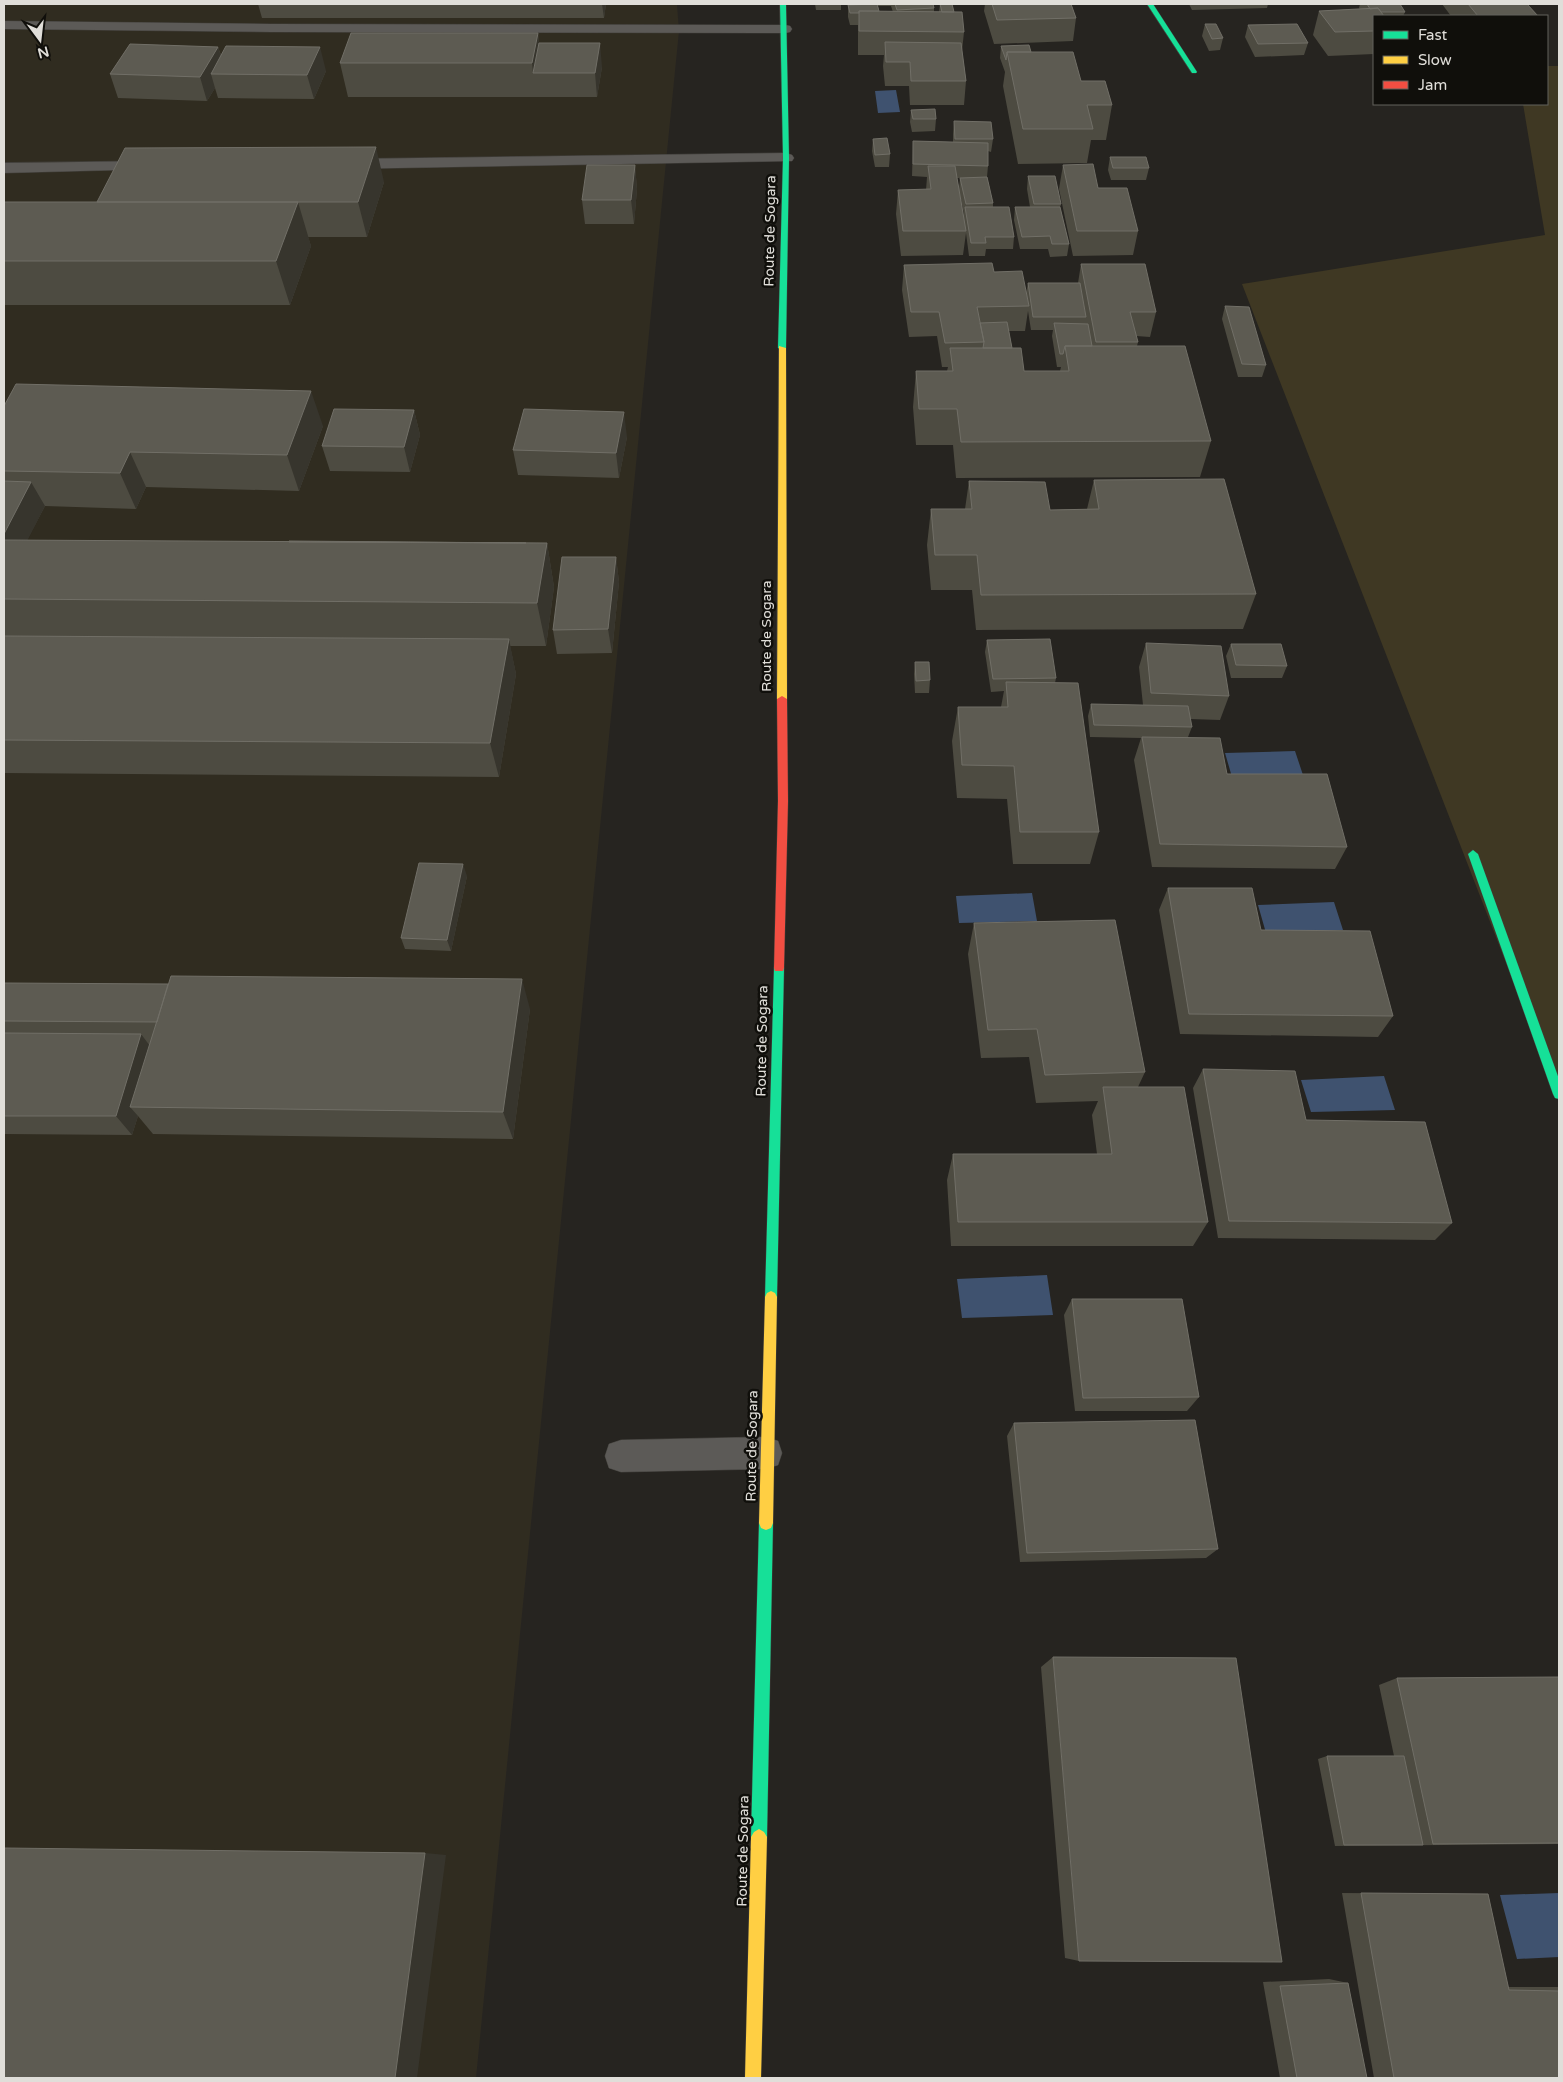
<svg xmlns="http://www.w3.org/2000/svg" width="1563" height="2082" viewBox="0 0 1563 2082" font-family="'Varela Round',sans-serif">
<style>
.built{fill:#302c20}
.green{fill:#3f3823}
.water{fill:#3f526f}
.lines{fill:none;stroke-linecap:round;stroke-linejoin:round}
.lane-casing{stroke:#413f3b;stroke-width:1}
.fast-casing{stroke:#413f3b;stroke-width:1}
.slow-casing{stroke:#413f3b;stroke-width:1}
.jam-casing{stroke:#413f3b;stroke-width:1}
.lane{fill:#5c5a57;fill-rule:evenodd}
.fast{fill:#16e098;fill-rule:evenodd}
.slow{fill:#ffcf43;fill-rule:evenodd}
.jam{fill:#f24e42;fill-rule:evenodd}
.wall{fill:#4d4b41;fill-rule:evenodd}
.shaded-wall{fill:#37352d}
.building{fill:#5d5b52;stroke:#716f67}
.labels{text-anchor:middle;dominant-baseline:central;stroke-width:5;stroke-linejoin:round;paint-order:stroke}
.street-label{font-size:14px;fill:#e0ded9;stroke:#100f0b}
</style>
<rect width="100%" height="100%" fill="#262420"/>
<path class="built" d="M4,4H677L679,31L476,2078H4Z"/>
<path class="green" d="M1547,66H1559V1099L1242,284L1545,235L1523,104H1547Z"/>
<path class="water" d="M896,90L900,112L878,113L875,91Z
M1295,751L1303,775L1232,777L1225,753Z
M1032,893L1037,921L959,923L956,896Z
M1334,902L1343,930L1266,933L1258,905Z
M1384,1076L1395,1110L1311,1112L1301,1080Z
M1047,1275L1053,1315L962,1318L957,1279Z
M1559,1893V1957L1517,1959L1500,1895Z"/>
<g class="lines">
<defs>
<path id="lane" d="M4,21L271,24L785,25L790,26L792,29L790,32L785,33L271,32L4,29Z
M786,153L792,155L794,158L792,161L343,169L337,167L335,164L337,161L343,159Z
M152,161L158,163L160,166L158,169L4,173V163Z
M766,1437L778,1441L782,1453L778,1465L766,1469L621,1472L609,1468L605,1456L609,1444L621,1440Z"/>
<path id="fast" d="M780,4H786L789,158L786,348L782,350L778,348L783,158Z
M1147,4H1153L1197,72L1196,73H1192Z
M1473,850L1478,854L1559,1079V1099L1555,1098L1553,1094L1468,854Z
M779,964L783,965L784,968L777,1297L775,1301L771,1303L767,1301L765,1297L774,968L775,965Z
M766,1516L771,1518L773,1523L767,1837L764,1842L759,1845L754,1842L751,1837L759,1523L761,1518Z"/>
<path id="slow" d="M779,346L786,348L787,699L782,702L777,699Z
M771,1291L775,1293L777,1297L773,1523L771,1528L766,1530L761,1528L759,1523L765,1297L767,1293Z
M759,1829L764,1832L767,1837L761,2078H745L751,1837L754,1832Z"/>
<path id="jam" d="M782,696L787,699L788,801L784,968L783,971H775L774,968L778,801L777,699Z"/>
</defs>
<use href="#lane" class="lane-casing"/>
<use href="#fast" class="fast-casing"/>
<use href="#slow" class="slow-casing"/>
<use href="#jam" class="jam-casing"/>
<use href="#lane" class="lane"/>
<use href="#fast" class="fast"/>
<use href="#slow" class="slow"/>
<use href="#jam" class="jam"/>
</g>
<path class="wall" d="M258,4H606L604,18H262Z
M815,4H841V10H816Z
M868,4H933L934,8V12H939L940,4H952L954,12L964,32L962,51L966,81L964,105H910L909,86H885L883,66L884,55H858V25H850L848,17V5H868ZM878,6H891L893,12L879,11Z
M985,4H1071L1076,18L1073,41L994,44L984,11Z
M1189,4H1268L1267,8L1192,10Z
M1360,4H1400L1405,12L1403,16H1374V54L1328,56L1313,35L1319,11L1360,9L1359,8Z
M1442,4H1527L1538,16H1451Z
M1205,24L1223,38L1220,50L1209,51L1202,36Z
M1248,25L1308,43L1304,55L1255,57L1245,37Z
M538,33L539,43L602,67L597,97H348L340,63Z
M1001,46L1031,52L1081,81L1112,105L1106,140H1091L1087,163L1018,164L1003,86L1005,72L1000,58Z
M218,47L221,55L326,71L314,99L218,98L215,88L207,101L118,98L110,74Z
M911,110L936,119L935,131L912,132L910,122Z
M954,121L993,139L991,152L988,151V166L987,177L993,203V207L1014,237L1013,249H986L985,256H969L966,233L963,255L901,256L896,214L898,190H926L927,177L912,176L913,141L953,142V134ZM957,178H960L959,189ZM960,195L964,214V217Z
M873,139L890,154L889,167H875L872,151Z
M1110,157L1149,168L1146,180H1111L1108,170Z
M635,165L637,189L634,224H585L582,200Z
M1063,165L1098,188L1138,231L1133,255L1073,256L1059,189Z
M1028,176L1061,204L1060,208L1069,244L1067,256L1050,257L1048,249H1020L1014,220L1015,207H1030L1027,189Z
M384,182L367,237H308L311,246L290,305H4V202H97Z
M1081,264L1156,312L1150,337L1136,336L1138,342L1137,346L1211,441L1200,477L956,478L953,445H916L913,407L916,371H947L948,367H942L937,336L909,337L902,290L904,265L994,272L1026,293L1028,283H1078ZM1028,311L1031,330H1053L1052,336L1057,367H1061L1060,371H1024L1012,348L1009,331H1025Z
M1225,306L1266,365L1262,377H1238L1222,319Z
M4,406L323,426L299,491L146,487L136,509L45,506L27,540L547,543L554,587L546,646H510L516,674L499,777L4,773Z
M414,410L420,435L410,472L330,471L322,446Z
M627,437L619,478L518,475L513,450Z
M1094,480L1256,594L1243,629L976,630L972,590H931L927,545L931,509H965L969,481L1050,510L1087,509Z
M616,557L619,582L612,653L557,654L553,630Z
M987,640L1056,678L1055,683L1099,832L1090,864H1013L1007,799L957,798L952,741L958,707H1001L1004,691L991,692L985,652Z
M1146,643L1229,696L1220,720L1190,719L1192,727L1188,737L1227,774L1347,847L1335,869L1152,867L1134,760L1141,738L1090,737L1088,716L1091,704L1143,705L1139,667Z
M1231,644L1287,666L1282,678H1231L1226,656Z
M915,662L930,680L929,693H915L914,674Z
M467,876L451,951L405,949L401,938Z
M1168,888L1261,930L1393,1016L1378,1037L1180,1034L1159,910Z
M974,923L1145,1072L1138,1087L1208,1222L1193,1246H951L947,1180L953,1154H1097L1092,1115L1098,1101L1036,1103L1029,1057L981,1058L968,954Z
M4,983L530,1009L513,1139L153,1134L138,1116L132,1135L4,1134Z
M1203,1069L1306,1120L1452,1223L1435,1240L1218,1238L1193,1088Z
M1072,1299L1199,1397L1187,1411H1075L1064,1315Z
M1014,1423L1218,1549L1206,1558L1020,1562L1007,1436Z
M1053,1657L1079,1961L1065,1958L1041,1667Z
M1559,1677V1844L1335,1846L1318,1759L1327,1756H1394L1379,1685L1397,1678Z
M1342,1893L1488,1894L1508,1987H1559V2078H1374Z
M1329,1979L1348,1983L1367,2078H1280L1263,1982Z"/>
<path class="shaded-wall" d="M602,4H606L604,18Z
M538,33L542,67L533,73L532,63Z
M600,43L602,67L597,97L595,73Z
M218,47L226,71L211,74L215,88L207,101L200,77Z
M320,47L326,71L314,99L307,75Z
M376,147L384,182L367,237L358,202Z
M635,165L637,189L634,224L631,200Z
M298,202L311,246L290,305L276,261Z
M311,391L323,426L299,491L287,455Z
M414,410L420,435L410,472L404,447Z
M624,412L627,437L619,478L616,453Z
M130,452L146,487L136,509L120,473Z
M31,482L45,506L5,584L4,582V534Z
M547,543L554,587L546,646L537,603Z
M616,557L619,582L612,653L608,629Z
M509,639L516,674L499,777L490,743Z
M463,864L467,876L451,951L447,940Z
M522,979L530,1009L513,1139L503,1112Z
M141,1034L156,1054L130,1107L138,1116L132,1135L116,1116Z
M425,1853L446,1855L417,2078H395Z"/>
<path class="building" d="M877,4L879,11H859V13H850L848,5Z
M895,4H933L934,8L897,10Z
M940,4H952L954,12H942Z
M992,4H1071L1076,18L997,20Z
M1367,4H1400L1405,12H1381L1378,8L1370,9Z
M1468,4H1527L1538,16H1478Z
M1378,8L1384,16H1374V31L1335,32L1319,11Z
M859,11L962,12L964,32L859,31Z
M1205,24H1216L1223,38L1212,39Z
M1297,24L1308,43L1258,44L1248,25Z
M351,33H538L532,63H340Z
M885,42L961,43L966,81H911L910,62H886Z
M539,43H600L595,73H533Z
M130,44L218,47L200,77L110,74Z
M1029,45L1031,52H1007L1006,60L1001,46Z
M226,46L320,47L307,75L211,74Z
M1007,52H1073L1081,81H1105L1112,105H1087L1093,129H1023Z
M935,109L936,119H913L911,110Z
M954,121L991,122L993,139H955Z
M887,138L890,154L875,155L873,139Z
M913,141L988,143V166L913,164Z
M376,147L358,202H97L125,148Z
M1110,157H1146L1149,168H1113Z
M1093,164L1098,188H1127L1138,231H1077L1063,165Z
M587,165H635L631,200H582Z
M928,166H955L966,231H903L898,190L931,189Z
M1028,176H1055L1061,204H1034Z
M987,177L993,203L966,204L960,178Z
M4,202H298L276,261H4Z
M965,207H1009L1014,237H985L986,243H971Z
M1015,207H1060L1069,244H1052L1050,236L1022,237Z
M992,263L994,272L1022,271L1029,306L977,307L984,342L945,343L939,312H911L904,265Z
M1081,264H1145L1156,312H1130L1138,342H1096Z
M1028,283H1080L1086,317H1033Z
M1225,306L1249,307L1266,365L1242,364Z
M1007,322L1012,348H983L984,342L980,323Z
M1054,323L1088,324L1092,346H1065L1063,354H1060Z
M1065,346H1185L1211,441L961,442L957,409H919L916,371H953L950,348H1021L1024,371H1069Z
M16,384L311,391L287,455L130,452L120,473L4,471V406Z
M334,409L414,410L404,447L322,446Z
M524,409L624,412L616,453L513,450Z
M1224,479L1256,594L981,595L977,555H935L931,509H972L969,481L1045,482L1050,510L1099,509L1094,480Z
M4,481L31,482L4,534Z
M4,540L547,543L537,603L4,599Z
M289,541L526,543L289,542Z
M562,557H616L608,629L553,630Z
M4,636L509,639L490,743L4,740Z
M1050,639L1056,678L993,679L987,640Z
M1146,643L1221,646L1229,696L1151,693Z
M1231,644H1281L1287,666L1236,665Z
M915,662H929L930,680L916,681Z
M1006,682L1078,683L1099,832H1020L1014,766L962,765L958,707H1008Z
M1091,704L1188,706L1192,727L1094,725Z
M1142,737L1220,738L1227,774H1327L1347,847L1160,844Z
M419,863L463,864L447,940L401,938Z
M1168,888H1252L1261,930L1370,931L1393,1016L1189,1014Z
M1115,920L1145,1072L1045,1075L1037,1029L988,1030L974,923Z
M171,976L522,979L503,1112L130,1107Z
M4,983L168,984L157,1022L4,1021Z
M4,1033L141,1034L116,1116H4Z
M1203,1069L1295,1071L1306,1120L1425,1122L1452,1223L1229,1221Z
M1103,1087H1184L1208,1222H958L953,1154H1112Z
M1072,1299H1182L1199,1397L1083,1398Z
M1195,1420L1218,1549L1027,1553L1014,1423Z
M1053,1657L1236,1658L1282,1962L1079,1961Z
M1559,1677V1843L1433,1844L1397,1678Z
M1327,1756H1404L1423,1845H1344Z
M4,1848L425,1853L395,2078H4Z
M1361,1893L1488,1894L1509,1990L1559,1991V2078H1394Z
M1348,1983L1367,2078H1297L1280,1986Z"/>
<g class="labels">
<g class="street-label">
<text transform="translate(770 231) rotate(-89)">Route de Sogara</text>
<text transform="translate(766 636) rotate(-90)">Route de Sogara</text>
<text transform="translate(762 1041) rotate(-89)">Route de Sogara</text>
<text transform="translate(752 1446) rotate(-89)">Route de Sogara</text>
<text transform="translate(743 1851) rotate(-89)">Route de Sogara</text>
</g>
</g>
<rect width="1563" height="2082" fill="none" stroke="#e0ded9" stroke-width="10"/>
<rect x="1373" y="15" width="175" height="90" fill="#100f0b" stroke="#63625d"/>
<rect x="1383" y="31" width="25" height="8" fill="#16e098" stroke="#63625d"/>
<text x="1418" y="40" font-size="15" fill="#e0ded9">Fast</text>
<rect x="1383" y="56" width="25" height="8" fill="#ffcf43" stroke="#63625d"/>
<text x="1418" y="65" font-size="15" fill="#e0ded9">Slow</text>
<rect x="1383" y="81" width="25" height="8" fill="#f24e42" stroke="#63625d"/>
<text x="1418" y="90" font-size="15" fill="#e0ded9">Jam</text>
<g transform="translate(40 40) rotate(165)" stroke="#100f0b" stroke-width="4" paint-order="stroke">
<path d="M0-4L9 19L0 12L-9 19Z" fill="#e0ded9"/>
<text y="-8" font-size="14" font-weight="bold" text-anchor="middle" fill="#e0ded9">N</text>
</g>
</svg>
